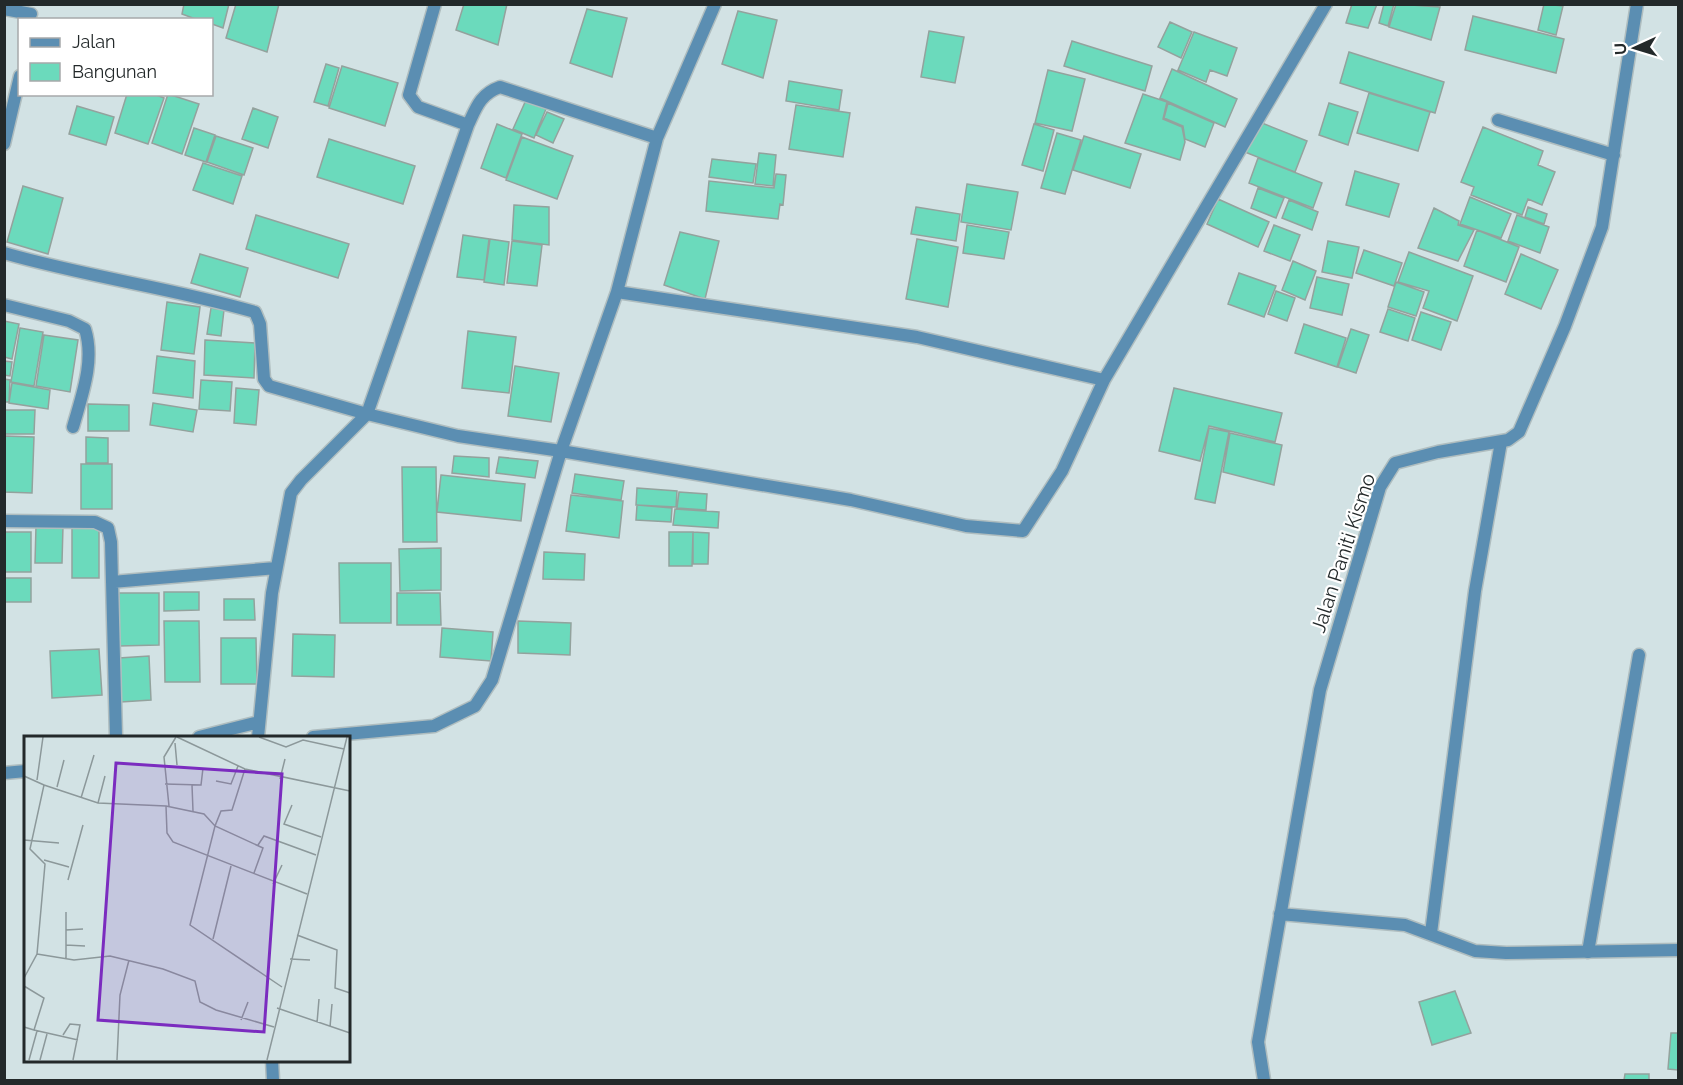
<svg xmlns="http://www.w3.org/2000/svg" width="1683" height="1085" viewBox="0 0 1683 1085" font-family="Raleway,sans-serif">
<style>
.building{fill:#6bdabc;stroke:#93a29d;stroke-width:1.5}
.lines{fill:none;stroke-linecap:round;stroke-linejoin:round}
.lane-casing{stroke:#afbdbf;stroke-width:15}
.street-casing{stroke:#afbdbf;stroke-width:15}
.lane{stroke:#5b8eb2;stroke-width:12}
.street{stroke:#5b8eb2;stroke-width:12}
.labels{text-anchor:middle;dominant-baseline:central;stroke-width:4.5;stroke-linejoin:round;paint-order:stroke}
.street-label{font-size:20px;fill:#23292a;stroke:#fff}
.inset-road{fill:none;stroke:#8c989a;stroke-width:1.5}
.view{fill:#7b2cbf;fill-opacity:0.15;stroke:#7b2cbf;stroke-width:3}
.inset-edge{fill:none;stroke:#23292a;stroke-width:3}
</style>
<rect width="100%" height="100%" fill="#d2e2e4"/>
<path class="building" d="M184,4H229L223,28L212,24V20H198L182,14Z
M236,4H279L267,52L226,38Z
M464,4H507L498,45L456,30Z
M1352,4H1377L1368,28L1346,23Z
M1384,4H1394L1388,26L1379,23Z
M1396,4L1440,7L1431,40L1389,27Z
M1544,4L1563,6L1556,35L1538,30Z
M587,9L627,18L612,77L570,63Z
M738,11L777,20L763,78L722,64Z
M1473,16L1564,39L1556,73L1465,50Z
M1170,22L1192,32L1181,58L1158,47Z
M929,31L964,37L955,83L921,77Z
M1194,32L1237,48L1227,76L1210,70L1206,82L1178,70Z
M1072,41L1152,66L1145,91L1064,66Z
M1349,52L1444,82L1435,113L1340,83Z
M326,64L339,68L328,106L314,102Z
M342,66L398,83L385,126L329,108Z
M1172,69L1237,99L1225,127L1160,98Z
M1048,70L1085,79L1072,131L1035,123Z
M789,81L842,90L839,110L786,101Z
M1369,93L1430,112L1418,151L1357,133Z
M127,94H154L164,98L148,144L115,133Z
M168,94L199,104L182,154L152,143Z
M1143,94L1167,102L1163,119L1182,127L1185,142L1180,160L1125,143Z
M526,100L546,109L534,138L513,129Z
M1168,103L1214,123L1205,147L1185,139L1183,126L1164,118Z
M1329,103L1358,112L1348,145L1319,135Z
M796,105L850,113L843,157L789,149Z
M77,106L114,117L106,145L69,134Z
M253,108L278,117L268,148L242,139Z
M547,112L564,119L553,143L536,135Z
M1257,121L1307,141L1295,172L1245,152Z
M497,124L522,134L506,178L481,168Z
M1034,124L1054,130L1043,171L1022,165Z
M1483,127L1543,151L1538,165L1555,172L1542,205L1528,199L1522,215L1471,195L1474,187L1461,182Z
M194,128L215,135L206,162L185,155Z
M1057,133L1081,140L1065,194L1041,188Z
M216,136L253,148L244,175L207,162Z
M1084,136L1141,154L1130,188L1073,170Z
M522,137L573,156L557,199L506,180Z
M329,139L415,166L403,204L317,177Z
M759,153L776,155L773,186L755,184Z
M1258,158L1322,183L1313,208L1249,183Z
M712,159L756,164L753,183L709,177Z
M203,163L242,176L233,204L193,190Z
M1355,171L1399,184L1389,217L1346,205Z
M776,174L786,175L783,205L780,204L778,219L706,211L709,181L774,188Z
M967,184L1018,192L1011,230L961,222Z
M23,186L63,198L48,254L7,242Z
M1258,188L1284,198L1276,218L1251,208Z
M1470,197L1511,214L1501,238L1460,224Z
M1218,199L1269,222L1258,247L1207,224Z
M1289,200L1318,212L1312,230L1282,218Z
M514,205L549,207V245L512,240Z
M916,207L960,214L956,241L911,234Z
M1528,207L1547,214L1544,224L1525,217Z
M1434,208L1459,221L1458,225L1474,230L1458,261L1418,248Z
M256,215L349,244L338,278L246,249Z
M1517,215L1549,227L1540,253L1508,241Z
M967,225L1009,232L1004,259L963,253Z
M1274,225L1300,235L1290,261L1264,251Z
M1477,230L1519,247L1506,282L1464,266Z
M680,232L719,241L705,299L664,285Z
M463,235L489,239L484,280L457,277Z
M490,239L509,242L504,285L484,282Z
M917,239L958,247L948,307L906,299Z
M512,241L542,245L537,286L507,283Z
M1328,241L1359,247L1352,278L1322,272Z
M1364,250L1402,263L1394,286L1356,273Z
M1409,252L1473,276L1457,321L1423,308L1429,291L1398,282Z
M200,254L248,268L240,297L191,283Z
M1521,254L1558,270L1541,309L1505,294Z
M1293,261L1316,271L1305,300L1282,290Z
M1239,273L1276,286L1264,317L1228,304Z
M1317,277L1349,284L1342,315L1310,308Z
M1396,282L1424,292L1416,316L1388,307Z
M1276,291L1295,298L1287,321L1268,314Z
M167,302L200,307L194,354L161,350Z
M211,308L224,310L221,336L207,334Z
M1388,309L1415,318L1408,341L1380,332Z
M1421,312L1451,322L1441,350L1412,340Z
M4,321L19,324L12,359L4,357Z
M1304,324L1346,338L1337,367L1295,353Z
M20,328L43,332L34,386L11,382Z
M1351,329L1369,335L1356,373L1338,367Z
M468,331L516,337L509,393L462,388Z
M44,335L78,340L70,392L36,386Z
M205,340L255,343L254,378L204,375Z
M157,356L195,361L193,398L153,393Z
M4,361L12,362L10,376L4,375Z
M515,366L559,373L551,422L508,416Z
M4,379L10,380L9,402H4Z
M201,380L232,382L230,411L199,409Z
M12,383L50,390L48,409L9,403Z
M236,388L259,390L256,425L234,423Z
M1174,388L1282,413L1275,442L1209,426L1200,461L1159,451Z
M153,403L197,410L193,432L150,425Z
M88,404L129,405V431H88Z
M4,410H35L34,434H4Z
M1209,428L1229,432L1215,503L1195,499Z
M1230,433L1282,445L1274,485L1223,472Z
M4,436L34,437L32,493L4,492Z
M86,437L108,438V463H86Z
M454,456L489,458V477L452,473Z
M499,457L538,461L535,478L496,473Z
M81,464H112V509H81Z
M402,467H436L437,542H403Z
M575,474L624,481L621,500L572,493Z
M441,475L525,484L521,521L437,512Z
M637,488L677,491L676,507L636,505Z
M679,492L707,494L706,510L677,508Z
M571,495L623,501L619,538L566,531Z
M637,505L672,508L671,522L636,520Z
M675,509L719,512L718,528L673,525Z
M36,526H63L62,563H35Z
M72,526L99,527V578H72Z
M4,532H31V572H4Z
M669,532H693L692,566H669Z
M693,532L709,533L708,564H693Z
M441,548V590L400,591L399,549Z
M544,552L585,554L584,580L543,579Z
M339,563H391V623H340Z
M4,578H31V602H4Z
M164,592H199V610L164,611Z
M119,593H159V645L119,646Z
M397,593H440L441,625H397Z
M224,599H254L255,620H224Z
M164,621H199L200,682H165Z
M518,621L571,623L570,655L518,653Z
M442,628L493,632L491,661L440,657Z
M293,634L335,635L334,677L292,676Z
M221,638H256L257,684H221Z
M99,649L102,695L52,698L50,651Z
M149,656L151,700L121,702L119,658Z
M1455,991L1471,1033L1432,1045L1419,1002Z
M1671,1033H1678V1070L1668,1069Z
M1625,1074H1649V1080H1624Z"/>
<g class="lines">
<defs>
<path id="lane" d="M1431,933L1475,591L1501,442
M1588,952L1639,655"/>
<path id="street" d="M435,4L409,95L418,107L468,125
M4,9L31,14
M1498,120L1614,155
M4,144L20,76
M4,253C87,277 173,288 255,312L260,324L264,379L269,386L367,414L458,436L561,451L851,500L966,526L1023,531L1062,471L1104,380L1326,4
M617,292L917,337L1104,380
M4,305L69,321L85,329C95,361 82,395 73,427
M4,521L95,522L108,528L111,542L116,737
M112,582L276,568
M199,737L259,722
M258,737L272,593L291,493L301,480L367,414L468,125C476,108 480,94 500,87L657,138
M313,737L434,726L475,706L492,680L561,451L617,292L657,138L715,4
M4,773L26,771
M1280,914L1405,925L1475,951L1506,953L1678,950
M272,1060L273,1080
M1264,1080L1258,1042L1320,690L1380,487L1395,463L1438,452L1508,440L1519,432L1565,326L1602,227L1637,4"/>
</defs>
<use href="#lane" class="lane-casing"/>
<use href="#street" class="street-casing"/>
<use href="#lane" class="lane"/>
<use href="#street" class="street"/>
</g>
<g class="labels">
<g class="street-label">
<text transform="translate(1343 553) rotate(-72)">Jalan Paniti Kismo</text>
</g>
</g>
<g transform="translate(24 736)">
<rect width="326" height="326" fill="#d2e2e4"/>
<path class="inset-road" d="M153,1L221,33L326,55M235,1L262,11L279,4L320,13M151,7L153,29M221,33L208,74L197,75L191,90L166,189L258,251M0,40L20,49L6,113L21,128L13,218L0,242M256,43L261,23M13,44L19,1M192,45L207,48L214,30M141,48L177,49L179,32M20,49L74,67L142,70L180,78L191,90L239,112L230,137M168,49L169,75M33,51L40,24M57,62L70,19M74,67L81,40M268,69L260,88L297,101M142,70L143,97L149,106L283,158M145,70L140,21L152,1M0,104L35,107M234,109L240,100L292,119M20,124L45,131M44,144L59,89M249,148L258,129M42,176V194M273,199L313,214L311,252L326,257M189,203L207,130M42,209V194L59,193M13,218L50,224L86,220L139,233L171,245L176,266L192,274L250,291M42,222V209L61,210M266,223L286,224M0,250L20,262L10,294L0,291M253,272L326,297M217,284L224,266M293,287L295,263M306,291L308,268M10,294L54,304M39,299L46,288L56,289L49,324M5,324L13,295M16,324L23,298M93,324L96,259L105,224M243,324L323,1"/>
<path class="view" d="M92,27L258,38L240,296L74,284Z"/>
<rect width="326" height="326" class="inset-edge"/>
</g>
<rect width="1683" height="1085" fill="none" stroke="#23292a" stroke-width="12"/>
<rect x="18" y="18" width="195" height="78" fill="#ffffff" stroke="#a7a9aa" stroke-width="1.5"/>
<rect x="30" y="38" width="30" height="9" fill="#5b8eb2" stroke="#a7a9aa" stroke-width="1.5"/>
<text x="72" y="48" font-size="18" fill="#23292a">Jalan</text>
<rect x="30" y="63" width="30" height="18" fill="#6bdabc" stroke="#a7a9aa" stroke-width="1.5"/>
<text x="72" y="78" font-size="18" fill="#23292a">Bangunan</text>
<g transform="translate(1635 48) rotate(266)" stroke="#ffffff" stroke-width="4.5" paint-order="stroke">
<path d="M0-4.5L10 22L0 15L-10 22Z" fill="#23292a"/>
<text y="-9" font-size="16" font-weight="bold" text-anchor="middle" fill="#23292a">U</text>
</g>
</svg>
